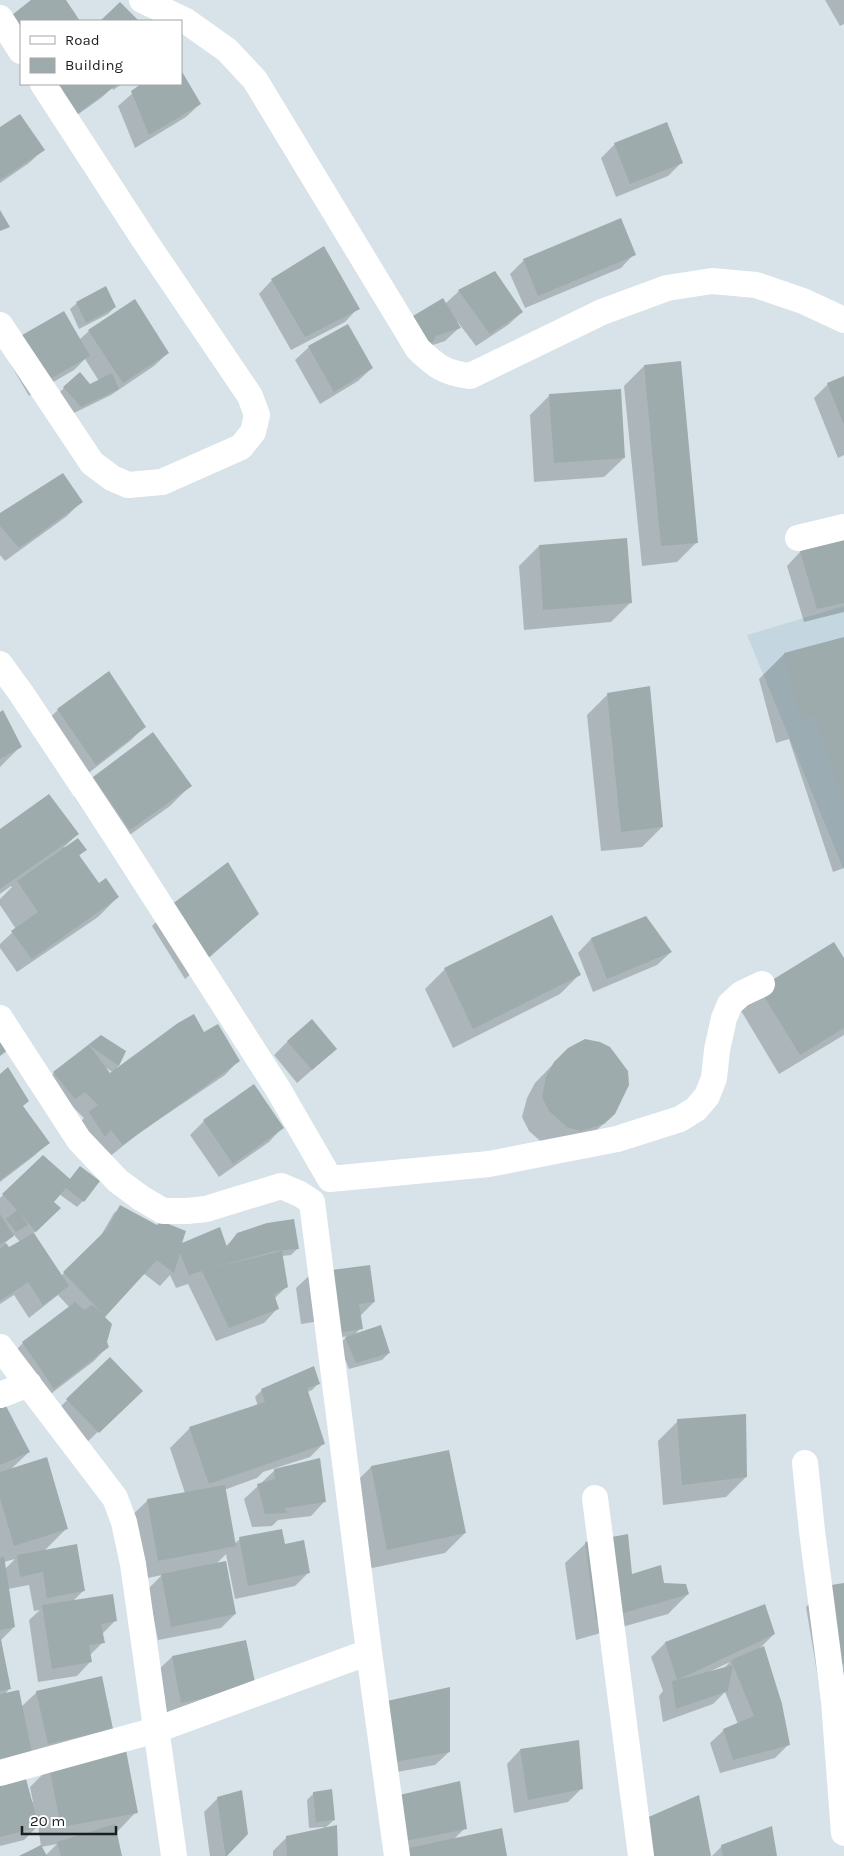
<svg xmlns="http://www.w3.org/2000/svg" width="844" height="1856" viewBox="0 0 844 1856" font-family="Karla,sans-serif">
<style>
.built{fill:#c4d7e0}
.shadow{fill:#0003;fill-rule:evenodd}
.building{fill:#9eabac}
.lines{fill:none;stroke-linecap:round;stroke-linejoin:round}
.street{stroke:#fff;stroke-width:26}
</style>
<rect width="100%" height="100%" fill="#d7e3e9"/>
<path class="built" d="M844,606V870L747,635Z"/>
<path class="shadow" d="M33,0H65L79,21H21V61L0,31Z
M825,0H844V24L840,26Z
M43,84H122L113,90L112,88L101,98L59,128Z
M143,84H181L200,104L186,117L135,148L118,106Z
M0,128L43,150L29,163L0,183Z
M615,144L682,162L668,176L616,197L601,158Z
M634,254L621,268L525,308L510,274L524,260Z
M494,272L522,312L508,325L476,346L457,321L456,322L459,328L445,341L427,347L445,304L459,291Z
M272,280L358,308L345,322L291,350L259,294Z
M77,303L115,307L108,314L79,329L70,309Z
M89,331L168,353L154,366L111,395L74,413L58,394L64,388L90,385L99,381L85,359L74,370L29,396L4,353L79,340Z
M309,347L372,368L358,381L320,404L295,360Z
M644,366L697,542L677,562L642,566L624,386Z
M844,377V455L838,458L814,398L828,384Z
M550,395L624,458L604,477L534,482L530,415Z
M81,502L67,516L5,561L0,555V515Z
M844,539V612L804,622L787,566L800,552Z
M539,546L631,602L611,622L524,630L519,566Z
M844,638V868L833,872L789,739L776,743L759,679L784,654Z
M607,695L662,827L642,847L601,851L587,715Z
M58,710L144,727L130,741L82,778L44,723Z
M0,713L20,747L0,767Z
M93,777L190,786L170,806L110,849L74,797Z
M0,831L78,834L64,847L85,850L79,856L99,885L118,897L98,917L17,972L0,948V944L16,929L0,905V899L12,887L11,886L0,894Z
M172,906L257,913L237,933L185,979L152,926Z
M645,917L671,952L657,965L593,992L578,953L591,939Z
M844,961V1035L779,1074L740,1009L760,989Z
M445,969L580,974L560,994L453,1048L425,989Z
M288,1041L336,1049L297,1083L274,1055Z
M90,1046L124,1051L117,1069L238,1061L225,1075L139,1133L108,1158L76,1127L84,1118L71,1105L41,1086L54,1073ZM105,1067L112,1072L110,1074Z
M568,1049L614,1113L594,1133L547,1147L529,1131L522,1117L527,1098L535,1083Z
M0,1076L48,1143L34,1156L0,1182Z
M253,1086L282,1128L269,1142L219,1177L190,1135L204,1121Z
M80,1167L83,1201L77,1207L59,1194L52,1202L59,1208L33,1234L61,1276L100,1237L114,1213L121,1207L180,1246H226L238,1234L297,1249L291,1255L282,1256L286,1287L274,1299L277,1309L264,1323L216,1341L188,1284L176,1288L170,1275L160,1286L143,1273L103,1317L107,1347L94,1361L40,1402L9,1357L23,1343L70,1308L58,1295L29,1318L14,1295L0,1304V1198L25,1173L69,1180ZM14,1235L20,1242L8,1249L5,1243Z
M310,1275L374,1302L360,1316L361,1328L354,1335L389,1353L382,1360L349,1369L339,1344L348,1336L330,1339L327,1320L301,1324L296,1288Z
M110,1358L127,1404L84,1445L53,1414Z
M318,1384L312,1390L307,1392L324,1443L310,1457L263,1472L257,1478L224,1490L234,1544L240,1539L284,1546L309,1572L295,1586L235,1599L226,1554L215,1565L235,1614L221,1628L158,1640L148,1589L162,1575L138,1580L127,1520L147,1501L185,1493L170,1448L190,1428L258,1406L255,1397L262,1390Z
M0,1408L29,1452L11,1469L66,1529L44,1551L84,1590L72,1602L115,1621L102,1634L103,1642L89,1656L90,1662L77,1676L38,1682L29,1620L40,1610L34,1611L29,1585L8,1589L14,1627L1,1640L9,1689L4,1695L21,1707L37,1692L112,1728L9,1780L31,1802H33L30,1787L50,1767L136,1812L116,1833L121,1856H21L41,1846L38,1826L24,1840L0,1846ZM15,1559L5,1569L4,1562ZM57,1844L45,1856L41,1847Z
M678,1421L746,1477L726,1497L663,1505L658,1441Z
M448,1451L465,1533L445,1553L367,1569L351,1487L371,1467Z
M276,1469L324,1502L311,1516L278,1520L272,1526L252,1527L244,1499Z
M627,1535L631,1576L663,1585L688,1594L668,1614L576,1640L565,1563L585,1544Z
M844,1585V1675L819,1684L806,1607L826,1587Z
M765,1605L774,1634L758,1650L789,1744L775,1758L720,1773L710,1743L724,1730L738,1724L725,1692L713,1704L663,1722L659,1696L663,1691L651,1657L665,1643ZM730,1662L723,1669L711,1672V1671Z
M172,1657L241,1701L167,1716L158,1670Z
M374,1716L449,1752L435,1765L381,1775Z
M520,1750L582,1788L568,1802L514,1813L507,1764Z
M314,1793L334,1820L325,1828L337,1856H273V1851L287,1837L324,1829V1827L309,1828L307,1800Z
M218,1798L225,1856H210L204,1812Z
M382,1811L465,1828L454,1839L505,1856H403Z
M722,1846L776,1856H712Z"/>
<path class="building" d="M31,0H66L80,21H21V28L12,15Z
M120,2L139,21H100Z
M181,70L201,104L149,135L131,91L141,84H181Z
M51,84H118L74,116Z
M20,114L45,150L0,180V127Z
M667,122L683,163L630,184L614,143Z
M0,210L10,227L0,231Z
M621,218L636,255L538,296L523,259Z
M324,246L360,309L305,337L271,279Z
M495,271L523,312L490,334L458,290Z
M106,286L116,307L86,323L76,302Z
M443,298L461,328L436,336L429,348L408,319Z
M135,299L169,353L123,383L88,330Z
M64,311L90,356L43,383L17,338Z
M348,324L373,368L334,392L308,346Z
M681,361L698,543L661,546L644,365Z
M80,372L90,384L112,373L119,389L81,407L63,387Z
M844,376V425L827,383Z
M621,389L625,458L554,463L549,394Z
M63,473L83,502L19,548L0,526V513Z
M844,537V603L817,609L800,551Z
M627,538L632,603L543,610L539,545Z
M844,637V804L814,715L801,719L784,653Z
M109,671L146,727L96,765L57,709Z
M650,686L663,827L621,832L607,693Z
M3,710L22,747L0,759V712Z
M153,732L192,786L130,830L93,777Z
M49,794L79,834L0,889V829Z
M78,838L87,850L79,855L99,883L106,878L119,897L32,959L11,931L38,912L17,881Z
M228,862L259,914L205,960L171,905Z
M552,915L581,975L473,1029L444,968Z
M646,916L672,952L607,979L591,938Z
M834,942L844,958V1028L800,1055L759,988Z
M194,1014L204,1032L218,1024L240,1061L123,1145L111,1130L105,1137L89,1112L98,1105L85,1092L75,1099L53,1072L101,1035L126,1051L119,1066L89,1045L110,1073L114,1070L178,1023Z
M312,1019L337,1049L312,1070L287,1041Z
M0,1038L8,1050L0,1056Z
M585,1039L600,1042L610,1047L628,1071L629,1085L615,1114L604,1124L581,1131L567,1127L549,1111L542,1097L546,1077L554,1062L568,1048Z
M8,1067L29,1101L23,1106L50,1143L0,1180V1074Z
M254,1084L284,1128L233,1164L203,1120Z
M43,1155L70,1179L80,1166L100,1181L84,1202L66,1188L54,1202L61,1208L36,1232L20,1213L28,1225L16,1232L6,1219L17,1210L2,1194Z
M120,1205L157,1225L161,1221L186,1231L182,1243L220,1227L227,1247L237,1233L267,1223L294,1219L299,1249L275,1251L211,1268L282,1251L288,1287L274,1294L279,1309L229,1328L202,1271L189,1275L180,1253L174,1273L157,1260L105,1317L112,1324L107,1342L109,1347L54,1389L22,1342L75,1302L84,1310L92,1305L102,1313L63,1272L107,1229Z
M0,1214L14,1236L0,1245Z
M34,1233L69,1286L43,1305L28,1282L0,1301V1249L6,1243L9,1247Z
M370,1265L375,1302L359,1304L363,1329L336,1333L309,1273Z
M381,1325L390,1353L356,1363L345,1337Z
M110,1357L143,1391L99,1433L66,1399Z
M314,1366L320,1384L307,1388L325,1444L209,1484L189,1427L265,1402L261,1389Z
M5,1404L30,1452L0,1465V1407Z
M746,1414L747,1477L682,1485L677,1419Z
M449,1450L466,1533L387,1550L371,1466Z
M47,1457L68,1529L14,1546L0,1498V1472Z
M320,1458L326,1502L285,1508L287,1513L265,1514L257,1484L275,1479L274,1469Z
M225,1485L236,1546L158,1561L147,1499Z
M282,1529L285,1544L304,1540L310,1573L248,1586L239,1537Z
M628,1534L632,1574L661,1565L664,1583L686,1584L689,1594L596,1621L585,1542Z
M77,1544L85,1591L47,1598L43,1572L20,1577L17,1555Z
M4,1556L15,1627L0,1630V1558Z
M226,1561L236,1614L171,1627L161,1574Z
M844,1583V1663L839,1666L825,1586Z
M113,1594L117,1621L101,1624L105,1643L89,1645L92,1662L52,1669L42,1605Z
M765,1604L775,1634L677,1680L733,1665L731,1660L764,1646L782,1704L790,1745L733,1760L723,1729L754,1716L733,1665L728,1691L676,1709L672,1681L677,1680L665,1642Z
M0,1635L11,1689L0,1691Z
M246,1640L256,1687L181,1703L172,1656Z
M102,1676L113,1729L48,1744L36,1691Z
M450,1687V1752L394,1762L387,1701Z
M19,1690L33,1758L0,1765V1694Z
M579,1740L583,1789L528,1800L520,1749Z
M126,1750L138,1813L61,1827L49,1766Z
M25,1775L39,1827L0,1837V1782Z
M460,1781L467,1829L400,1842L395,1796Z
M332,1789L335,1820L316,1822L313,1792Z
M242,1790L248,1834L227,1856H225L217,1797Z
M699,1795L711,1856H651L644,1819Z
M115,1824L122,1856H61L57,1842Z
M337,1825L338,1856H287L286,1836Z
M772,1826L777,1856H723L721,1845Z
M502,1828L507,1856H409V1848Z
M41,1845L47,1856H19Z"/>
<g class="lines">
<path class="street" d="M142,0L186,21L227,50L255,80L418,349C436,366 444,373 470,376L602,312L667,288L712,281L756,285L803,301L844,320
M0,18L21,51
M0,325L92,463L112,478L128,485L162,482L241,447L253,432L257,415L250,396L143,238L43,84
M798,538L844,527
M0,664L21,693L114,833L278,1089L330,1179L489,1164L617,1139L680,1119L696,1109L707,1096L714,1078L717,1050L724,1018L730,1004L741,994L762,984
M0,1018L79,1140L118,1181L141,1198L163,1211H187L206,1209L281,1186L300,1194L312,1202L369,1652L397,1856
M0,1347L115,1498L124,1522L133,1564L174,1856
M0,1395L29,1384
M805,1463L812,1531L834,1701L844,1833
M595,1498L641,1856
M0,1773L156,1730L369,1652"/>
</g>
<rect x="20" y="20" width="162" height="65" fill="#ffffff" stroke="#a4a5a6"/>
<rect x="30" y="36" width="25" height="8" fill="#ffffff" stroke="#a4a5a6"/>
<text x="65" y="45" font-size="15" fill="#1b1f21">Road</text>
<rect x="30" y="58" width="25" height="15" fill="#9eabac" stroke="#a4a5a6"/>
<text x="65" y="70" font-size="15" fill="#1b1f21">Building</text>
<path d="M22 1826v8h94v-8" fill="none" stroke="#1b1f21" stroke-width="2.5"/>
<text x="30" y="1826" font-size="15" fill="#1b1f21" stroke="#ffffff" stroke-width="4" paint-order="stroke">20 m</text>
</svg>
